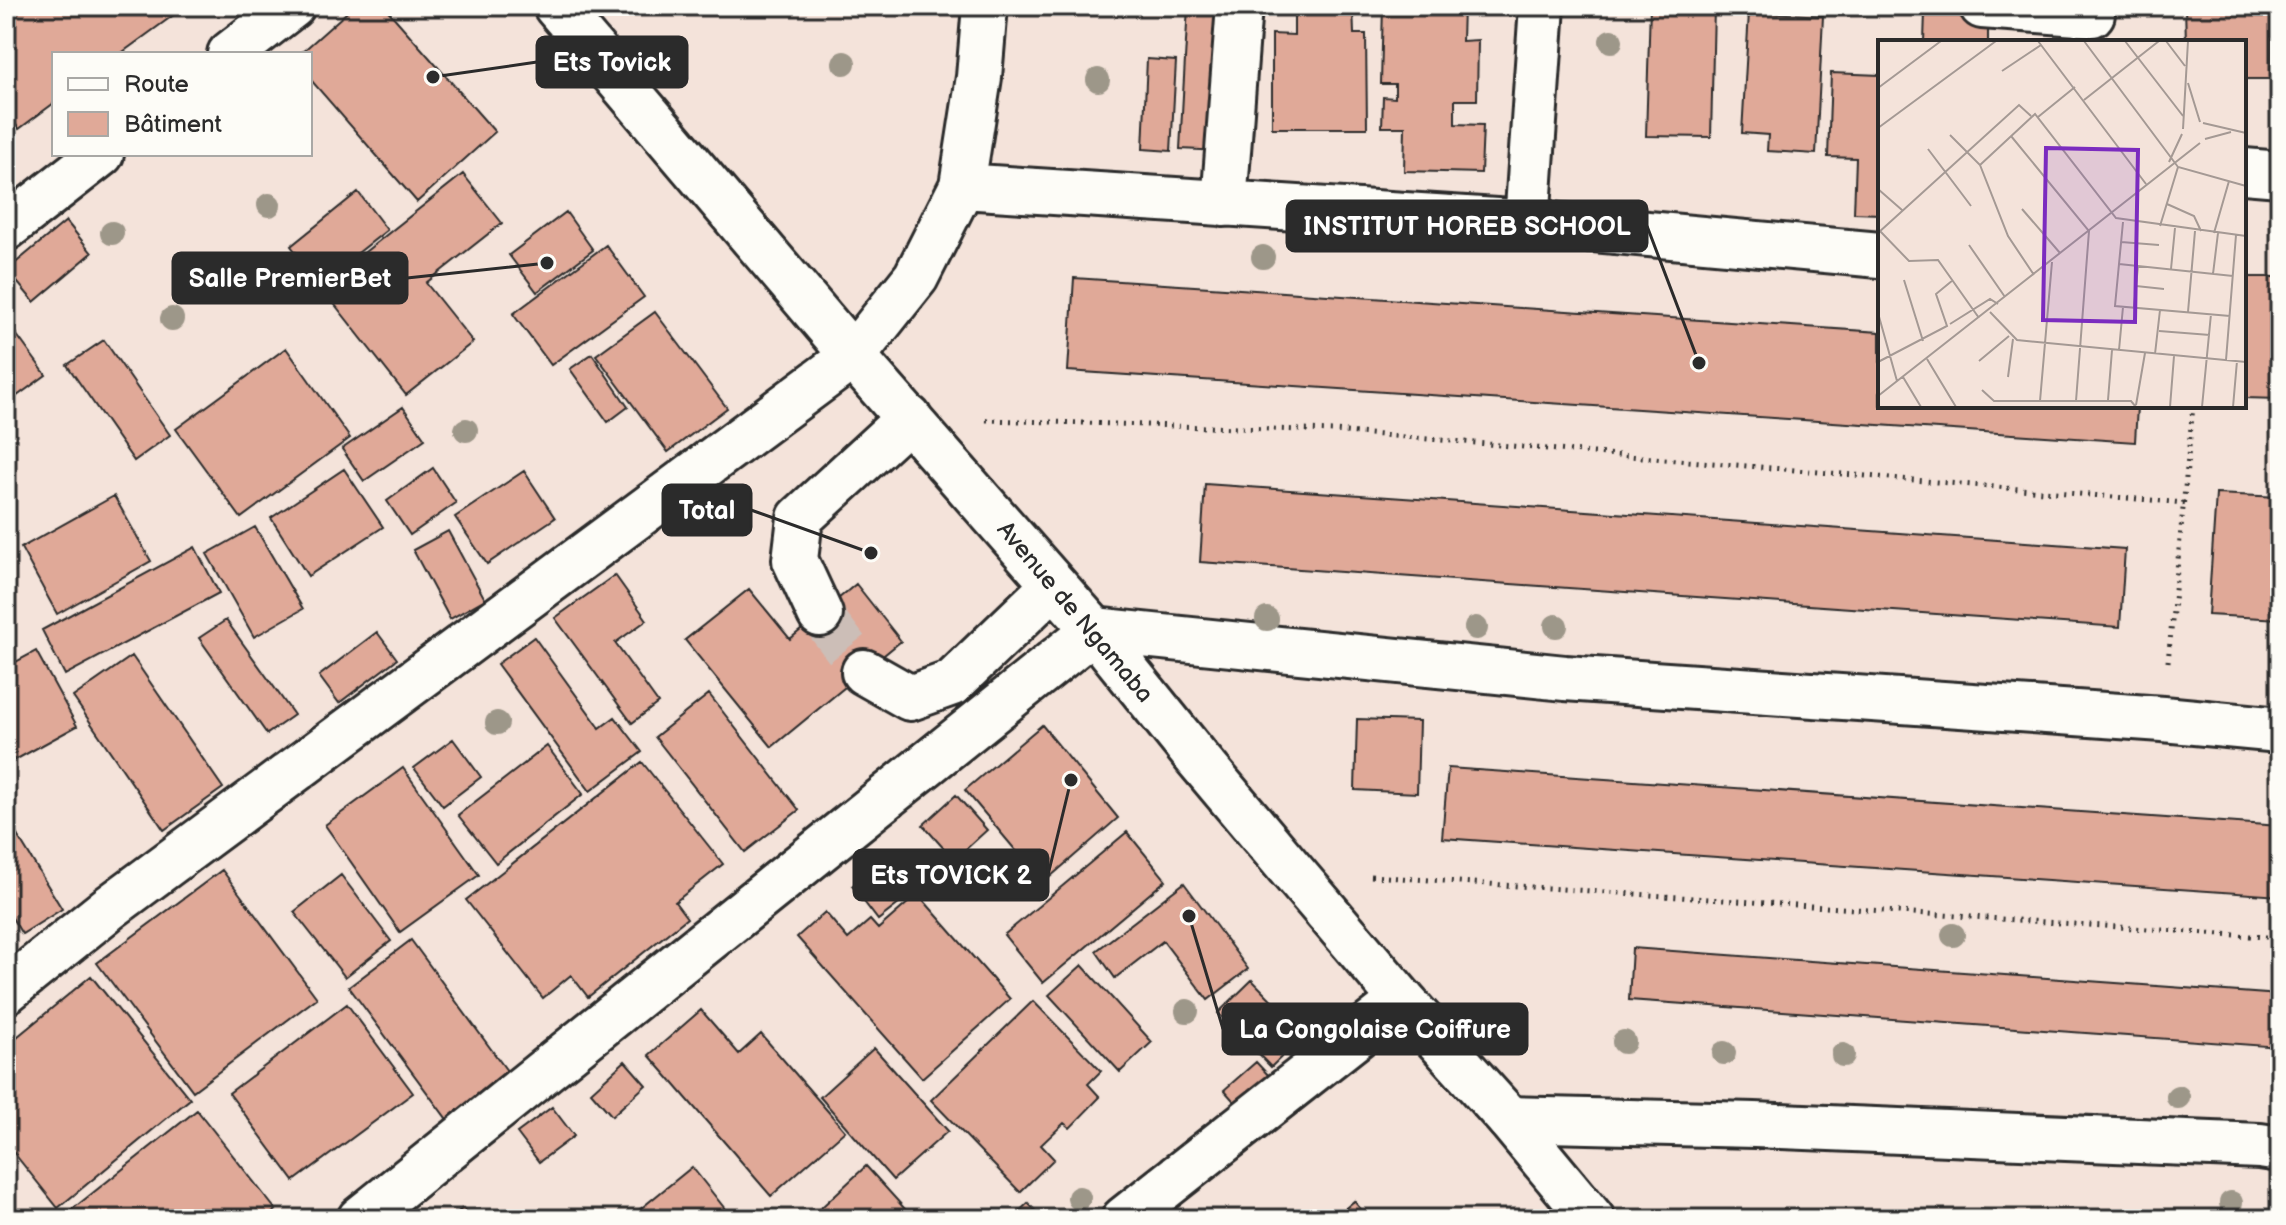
<svg xmlns="http://www.w3.org/2000/svg" width="2286" height="1225" viewBox="0 0 2286 1225" font-family="'Balsamiq Sans',sans-serif">
<style>
.building{fill:#e0a998;stroke:#2b2b2b;stroke-width:2}
.lines{fill:none;stroke-linecap:round;stroke-linejoin:round}
.minor-tunnel{stroke:#ccbeb7;stroke-width:44;stroke-dasharray:44 22;stroke-linecap:butt}
.minor-casing{stroke:#2b2b2b;stroke-width:50}
.major-casing{stroke:#2b2b2b;stroke-width:50}
.path{stroke:#2b2b2b;stroke-width:5;stroke-dasharray:2 6;stroke-linecap:butt}
.minor{stroke:#fdfcf7;stroke-width:44}
.major{stroke:#fdfcf7;stroke-width:44}
.tree{fill:#9d9789}
.labels{text-anchor:middle;dominant-baseline:central;stroke-width:7;stroke-linejoin:round;paint-order:stroke}
.street-label{font-size:24px;fill:#2b2b2b;stroke:#fdfcf7}
.inset-road{fill:none;stroke:#a49994;stroke-width:2}
.view{fill:#7b2cbf;fill-opacity:0.15;stroke:#7b2cbf;stroke-width:4}
.inset-edge{fill:none;stroke:#2b2b2b;stroke-width:4}
.leader{fill:none;stroke:#2b2b2b;stroke-width:3}
.callout-dot{fill:#2b2b2b;stroke:#fdfcf7;stroke-width:3}
.callout{fill:#2b2b2b;stroke:#2b2b2b;stroke-width:3}
.callout-label{font-size:26px;text-anchor:middle;font-weight:bold;fill:#fff}
</style>
<rect width="100%" height="100%" fill="#f4e3da"/>
<filter id="ink" filterUnits="userSpaceOnUse"><feTurbulence type="fractalNoise" baseFrequency=".0125" numOctaves="2"/><feDisplacementMap in="SourceGraphic" scale="16" xChannelSelector="R" yChannelSelector="G"/><feConvolveMatrix kernelMatrix="1 2 1 2 8 2 1 2 1" color-interpolation-filters="sRGB"/></filter>
<g filter="url(#ink)">
<path class="building" d="M6,6H186L120,54H54V103L19,129L6,111Z
M354,6H384L495,132L417,202L310,79V54H300Z
M1188,6H1231L1222,151L1180,149Z
M1294,6H1353L1354,34H1366L1367,128H1272V34L1294,35Z
M1383,6H1463L1462,41L1478,40L1477,100H1455V124L1483,125L1481,173L1404,171L1405,127H1382L1383,97L1395,98V84H1381Z
M1650,6L1714,7L1711,137L1646,136Z
M2185,6H2272L2271,79H2244V42H2186Z
M1749,12L1823,16L1816,154L1767,151L1768,135L1742,133Z
M1925,12L1988,14V42H1924Z
M1147,59L1176,61L1171,151L1143,149Z
M1831,73L1880,75V214L1854,213L1856,158L1828,157Z
M463,174L502,223L426,283L473,342L406,395L321,287Z
M358,192L387,230L320,283L291,246Z
M566,212L593,250L537,292L509,255Z
M66,221L92,253L34,302L7,270Z
M606,245L644,297L551,365L513,314Z
M2244,277H2280V399L2244,398Z
M1074,278L1880,332V406H2137L2135,442L1068,371Z
M655,312L727,408L668,452L596,355Z
M6,320L46,375L6,404Z
M104,340L170,435L134,461L67,365Z
M286,348L350,438L241,518L176,429Z
M592,354L628,407L608,422L570,369Z
M403,407L425,439L364,481L342,449Z
M433,468L456,503L410,535L387,501Z
M344,469L383,527L308,576L271,518Z
M524,471L555,518L487,564L455,517Z
M1205,484L2125,549L2120,627L1200,562Z
M2216,494L2280,497V619L2208,615Z
M114,496L151,561L57,614L21,548Z
M255,527L303,609L254,637L207,554Z
M448,531L485,599L450,619L413,550Z
M195,547L219,593L65,675L42,630Z
M615,575L647,620L615,643L658,703L632,723L555,618Z
M856,584L901,641L772,747L685,640L749,589L790,639Z
M226,620L294,715L267,734L199,638Z
M377,632L397,659L339,703L319,676Z
M534,637L600,728L615,717L642,752L590,791L497,664Z
M36,651L77,726L6,765V667Z
M132,656L223,788L164,830L73,697Z
M709,694L799,810L745,852L655,737Z
M1357,719L1419,721L1417,793L1355,790Z
M1042,725L1118,818L1043,883L965,790Z
M453,739L481,777L443,806L414,768Z
M547,746L583,794L496,863L458,815Z
M642,762L723,864L675,902L687,918L588,997L571,975L543,998L466,900Z
M403,768L479,875L400,932L325,825Z
M1448,768L2280,826V896L1442,838Z
M956,795L987,830L954,860L923,825Z
M6,817L62,909L22,934L6,908Z
M1127,832L1166,880L1043,983L1004,935Z
M896,850L923,885L878,920L852,886Z
M222,870L317,998L193,1091L97,963Z
M341,875L391,941L345,977L294,912Z
M1184,883L1248,969L1208,1000L1163,941L1115,978L1096,951Z
M918,894L1010,999L922,1078L797,937L825,912L848,939L870,920L878,929Z
M411,940L510,1075L449,1122L349,987Z
M1632,948L2280,995V1047L1629,1000Z
M1082,965L1152,1042L1120,1072L1049,995Z
M91,976L190,1099L58,1208L6,1143V1046Z
M1252,980L1305,1034L1271,1067L1218,1013Z
M1033,1001L1101,1071L1088,1084L1100,1097L1070,1128L1064,1123L1041,1145L1054,1159L1020,1192L931,1100Z
M347,1004L413,1093L294,1181L229,1093Z
M701,1010L739,1054L761,1034L845,1131L771,1196L649,1055Z
M874,1048L948,1131L893,1180L820,1097Z
M625,1061L646,1085L612,1116L591,1092Z
M1256,1062L1271,1078L1239,1107L1224,1090Z
M552,1107L574,1136L539,1162L517,1133Z
M197,1110L276,1210L265,1219H60Z
M866,1166L914,1219H809Z
M692,1167L733,1219H628Z
M6,1199L21,1219H6Z
M1354,1201L1369,1219H1333Z
M1028,1203L1043,1219H1011Z
M463,1208L472,1219H449Z"/>
<g class="lines">
<path class="minor-tunnel" d="M820,614L864,672"/>
<defs>
<path id="minor" d="M1982,6L2092,14
M230,54L292,6
M2244,171L2280,174
M962,186L1527,223L1880,255
M1224,204L1239,6
M1527,223L1542,6
M6,228L101,154
M820,614L795,560L800,518L909,418
M864,672L910,698L952,683L1054,585
M6,991L109,908L853,356L916,277L962,186L979,77L985,6
M1509,1119L1755,1125L2260,1146L2280,1149
M360,1219L1094,630L1565,678L2163,719L2280,730
M1124,1219L1402,1000"/>
<path id="major" d="M556,6L853,356L1094,630L1197,758L1292,871L1402,1000L1509,1119L1592,1219"/>
</defs>
<use href="#minor" class="minor-casing"/>
<use href="#major" class="major-casing"/>
<path class="path" d="M986,420L1334,431L2185,503
M2168,662L2193,406
M1371,876L2280,938"/>
<use href="#minor" class="minor"/>
<use href="#major" class="major"/>
</g>
<g class="tree">
<circle cx="1611" cy="41" r="12"/>
<circle cx="844" cy="63" r="12"/>
<circle cx="1098" cy="80" r="12"/>
<circle cx="269" cy="205" r="12"/>
<circle cx="112" cy="233" r="12"/>
<circle cx="1263" cy="257" r="12"/>
<circle cx="172" cy="319" r="12"/>
<circle cx="466" cy="430" r="12"/>
<circle cx="1267" cy="619" r="12"/>
<circle cx="1556" cy="626" r="12"/>
<circle cx="1476" cy="628" r="12"/>
<circle cx="497" cy="723" r="12"/>
<circle cx="1953" cy="935" r="12"/>
<circle cx="1187" cy="1011" r="12"/>
<circle cx="1624" cy="1042" r="12"/>
<circle cx="1724" cy="1053" r="12"/>
<circle cx="1843" cy="1055" r="12"/>
<circle cx="2178" cy="1097" r="12"/>
<circle cx="1079" cy="1198" r="12"/>
<circle cx="2231" cy="1203" r="12"/>
</g>
</g>
<g class="labels">
<g class="street-label">
<text transform="translate(1075 612) rotate(50)">Avenue de Ngamaba</text>
</g>
</g>
<g transform="translate(1878 40)">
<rect width="368" height="368" fill="#f4e3da"/>
<path class="inset-road" d="M160,1L268,144M206,1L300,127L368,146M247,1L305,76M288,1L307,26M124,31L163,5M310,43L322,82M0,48L63,1M206,60L281,1M160,77L197,47M325,83L368,93M0,88L118,1M305,89L310,1M72,95L102,125L130,196L156,235M133,96L211,191L198,361M327,99L353,92M50,109L93,166M291,122L304,94M102,125L157,74L238,178L368,196M0,149L24,170M289,164L316,176L323,191M144,169L182,213M245,182L237,266L352,276M282,186L300,127M2,191L31,221L60,220L101,278M0,193L141,65L153,76M336,193L351,141M243,202L281,205M91,205L127,257M241,224L355,236M293,229L297,188M335,234L340,193M26,240L45,301M258,246L286,249M256,267L260,226M112,272L139,300L368,322M310,272L317,191M0,273L19,341M72,284L112,259L120,264M281,291L332,295M241,310L245,267M277,314L282,270M49,319L78,367M348,320L358,195M101,321L131,296M0,322L69,286L58,254L75,240M25,337L43,367M130,337L135,299M104,350L116,361H253L258,367M0,356L322,103M230,360L234,310M162,361L174,222M258,365L267,313M292,367L296,316M324,367L333,274M355,367L359,321"/>
<path class="view" d="M168,108L260,110L257,282L165,280Z"/>
<rect width="368" height="368" class="inset-edge"/>
</g>
<path class="leader" d="M433 77L537 62M1699 363L1647 226M547 263L407 278M871 553L751 510M1071 780L1048 875M1189 916L1223 1029"/>
<g class="callout-dot">
<circle cx="433" cy="77" r="8"/>
<circle cx="1699" cy="363" r="8"/>
<circle cx="547" cy="263" r="8"/>
<circle cx="871" cy="553" r="8"/>
<circle cx="1071" cy="780" r="8"/>
<circle cx="1189" cy="916" r="8"/>
</g>
<g class="callout">
<rect x="537" y="37" width="150" height="50" rx="8"/>
<rect x="1287" y="201" width="360" height="50" rx="8"/>
<rect x="173" y="253" width="234" height="50" rx="8"/>
<rect x="663" y="485" width="88" height="50" rx="8"/>
<rect x="854" y="850" width="194" height="50" rx="8"/>
<rect x="1223" y="1004" width="304" height="50" rx="8"/>
</g>
<g class="callout-label">
<text x="612" y="71">Ets Tovick</text>
<text x="1467" y="235">INSTITUT HOREB SCHOOL</text>
<text x="290" y="287">Salle PremierBet</text>
<text x="707" y="519">Total</text>
<text x="951" y="884">Ets TOVICK 2</text>
<text x="1375" y="1038">La Congolaise Coiffure</text>
</g>
<rect width="2286" height="1225" fill="none" stroke="#fdfcf7" stroke-width="32"/>
<rect x="16" y="16" width="2254" height="1193" fill="none" stroke="#2b2b2b" stroke-width="3" filter="url(#ink)"/>
<rect x="52" y="52" width="260" height="104" fill="#fdfcf7" stroke="#a9a8a5" stroke-width="2"/>
<rect x="68" y="78" width="40" height="12" fill="#fdfcf7" stroke="#a9a8a5" stroke-width="2"/>
<text x="124" y="92" font-size="24" fill="#2b2b2b">Route</text>
<rect x="68" y="112" width="40" height="24" fill="#e0a998" stroke="#a9a8a5" stroke-width="2"/>
<text x="124" y="132" font-size="24" fill="#2b2b2b">Bâtiment</text>
</svg>
